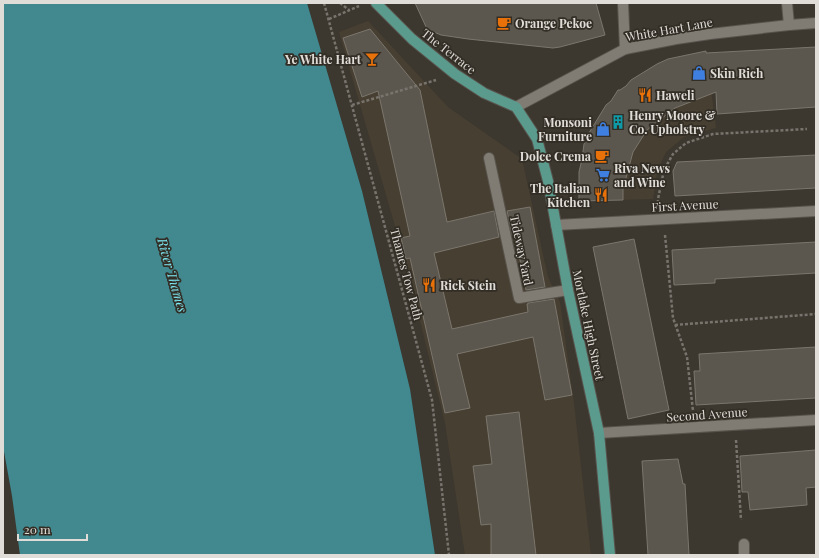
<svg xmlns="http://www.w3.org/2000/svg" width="819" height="558" viewBox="0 0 819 558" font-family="'Playfair Display',serif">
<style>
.built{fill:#473f31}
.water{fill:#41888f}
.building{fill:#5c574e;stroke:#7b766d}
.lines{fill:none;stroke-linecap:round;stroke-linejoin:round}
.service-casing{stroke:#58544d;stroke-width:12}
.minor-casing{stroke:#58544d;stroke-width:12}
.tertiary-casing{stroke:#58544d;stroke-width:12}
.primary-casing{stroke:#58544d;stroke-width:12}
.path{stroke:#78746d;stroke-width:2.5;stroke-dasharray:3 2;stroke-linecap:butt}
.service{stroke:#817c73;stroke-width:10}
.minor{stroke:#817c73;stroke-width:10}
.tertiary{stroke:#817c73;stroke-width:10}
.primary{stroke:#5b9b8e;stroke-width:10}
.labels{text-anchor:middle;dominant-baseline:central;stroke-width:3.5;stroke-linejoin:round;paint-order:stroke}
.poi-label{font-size:12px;font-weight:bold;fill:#e0ddd8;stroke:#322d25;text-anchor:start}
.street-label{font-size:12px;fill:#e0ddd8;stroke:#322d25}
.water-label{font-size:13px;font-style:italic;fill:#7eecf7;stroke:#322d25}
</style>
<rect width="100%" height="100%" fill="#3c372f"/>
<path class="built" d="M368,21L448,107L522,159L548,277L560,302L574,403L591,555H465L445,423L408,271L339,32Z
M706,51L716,128L684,137L666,152L658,169L653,199L579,201V180L582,159L588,138L598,120L611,101L626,86L645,73L685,56Z"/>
<path class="water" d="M3,3H307L362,191L410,389L435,555H20L12,496L3,446Z"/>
<path class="building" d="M415,3H596L605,35L560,47L553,48L468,39L441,35L427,29Z
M370,29L420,90L447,222L494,211L499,237L434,253L452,329L528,312L527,304H528V303L554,299L572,395L545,400L533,337L457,354L470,408L445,413L410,258L406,259L401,238L410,236L378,91L362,97L343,38Z
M816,47V107L717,114L716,92L675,108L647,130L633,152L623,189V200L579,201V172L582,159L584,144L588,138L589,133L606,105L611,101L618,90H620L626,86L631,80L657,64L668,59L706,51V53Z
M816,155V188L675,196L673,171L677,162Z
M530,207L545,287L526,290L515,235H512L507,211Z
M634,239L669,410L628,419L593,247Z
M816,242V273L715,279V283L674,285L672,250Z
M816,347V398L696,405L694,371H700L699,354Z
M519,412L536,555H491V524L481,525L473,466L492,464L486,416Z
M816,450V487L806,488L807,505L750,510L748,492H742L740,456Z
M678,459L683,484H685L689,555H648L642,461Z"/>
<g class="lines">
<defs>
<path id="service" d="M623,3L625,49
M489,158L519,298L568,290
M744,544V555"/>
<path id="minor" d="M787,3L789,25
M556,225L816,211
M599,433L816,420"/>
<path id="tertiary" d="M516,107L625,49L676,39L710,34L789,25L816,23"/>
<path id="primary" d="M376,3L412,39L455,74L484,93L516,107L537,139L548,181L568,290L599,433L610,555"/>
</defs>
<use href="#service" class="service-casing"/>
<use href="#minor" class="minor-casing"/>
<use href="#tertiary" class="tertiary-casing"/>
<use href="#primary" class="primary-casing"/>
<path class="path" d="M324,3L432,400L449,555
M340,3L349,10
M329,19L359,6
M352,105L436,80
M658,203V199L664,170L673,154L686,143L713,134L807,129
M665,235L673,318L687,357L693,411
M675,325L816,314
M736,440L741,520"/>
<use href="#service" class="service"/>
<use href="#minor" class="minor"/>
<use href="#tertiary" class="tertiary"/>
<use href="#primary" class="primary"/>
</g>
<defs>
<symbol id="cafe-bare" viewBox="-9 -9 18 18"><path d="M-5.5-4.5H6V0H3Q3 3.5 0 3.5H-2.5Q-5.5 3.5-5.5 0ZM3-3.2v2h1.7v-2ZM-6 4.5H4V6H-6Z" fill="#e8710a" stroke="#322d25" stroke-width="2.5" paint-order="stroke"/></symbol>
<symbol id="bar-bare" viewBox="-9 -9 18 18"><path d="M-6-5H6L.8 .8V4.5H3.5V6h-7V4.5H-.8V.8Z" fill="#e8710a" stroke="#322d25" stroke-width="2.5" paint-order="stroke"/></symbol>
<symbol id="shop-bare" viewBox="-9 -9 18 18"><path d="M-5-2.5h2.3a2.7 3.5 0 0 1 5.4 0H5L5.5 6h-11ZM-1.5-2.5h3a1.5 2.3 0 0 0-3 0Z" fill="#3f7fe0" stroke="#322d25" stroke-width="2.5" paint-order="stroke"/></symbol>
<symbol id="restaurant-bare" viewBox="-9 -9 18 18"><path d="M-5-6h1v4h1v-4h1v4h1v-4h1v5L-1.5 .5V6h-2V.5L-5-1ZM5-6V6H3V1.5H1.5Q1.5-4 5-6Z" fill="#e8710a" stroke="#322d25" stroke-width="2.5" paint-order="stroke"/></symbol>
<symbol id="building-bare" viewBox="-9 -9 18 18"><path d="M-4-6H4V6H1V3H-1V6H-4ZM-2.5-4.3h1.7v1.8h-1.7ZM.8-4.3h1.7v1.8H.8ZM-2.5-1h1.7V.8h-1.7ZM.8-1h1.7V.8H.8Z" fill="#0f9aa8" stroke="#322d25" stroke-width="2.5" paint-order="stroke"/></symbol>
<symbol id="supermarket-bare" viewBox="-9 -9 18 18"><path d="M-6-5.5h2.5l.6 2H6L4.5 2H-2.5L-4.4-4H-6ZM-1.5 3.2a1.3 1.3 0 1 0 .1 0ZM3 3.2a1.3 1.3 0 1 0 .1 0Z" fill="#3f7fe0" stroke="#322d25" stroke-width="2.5" paint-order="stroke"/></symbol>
</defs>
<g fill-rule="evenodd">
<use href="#cafe-bare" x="494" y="13" width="20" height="20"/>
<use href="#bar-bare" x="362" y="49" width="20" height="20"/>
<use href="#shop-bare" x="689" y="63" width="20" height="20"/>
<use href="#restaurant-bare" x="635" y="85" width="20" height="20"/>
<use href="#building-bare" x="608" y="112" width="20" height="20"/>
<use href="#shop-bare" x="593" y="119" width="20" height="20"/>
<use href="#cafe-bare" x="592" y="146" width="20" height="20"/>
<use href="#supermarket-bare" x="593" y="165" width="20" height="20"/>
<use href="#restaurant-bare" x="591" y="185" width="20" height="20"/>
<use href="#restaurant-bare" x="419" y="275" width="20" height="20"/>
</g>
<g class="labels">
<g class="poi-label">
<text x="515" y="23">Orange Pekoe</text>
<text x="361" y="59" text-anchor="end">Ye White Hart</text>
<text x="710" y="73">Skin Rich</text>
<text x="656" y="95">Haweli</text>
<text x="629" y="115">Henry Moore &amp;<tspan x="629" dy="14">Co. Upholstry</tspan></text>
<text x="592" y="122" text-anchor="end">Monsoni<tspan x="592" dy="14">Furniture</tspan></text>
<text x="591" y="156" text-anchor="end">Dolce Crema</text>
<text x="614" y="168">Riva News<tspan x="614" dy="14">and Wine</tspan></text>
<text x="590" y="188" text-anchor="end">The Italian<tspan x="590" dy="14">Kitchen</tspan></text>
<text x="440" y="285">Rick Stein</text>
</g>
<g class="street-label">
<text transform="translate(669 29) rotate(-10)">White Hart Lane</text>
<text transform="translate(449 51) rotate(38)">The Terrace</text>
<text transform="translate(685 205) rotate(-3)">First Avenue</text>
<text transform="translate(522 250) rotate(78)">Tideway Yard</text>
<text transform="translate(407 274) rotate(75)">Thames Tow Path</text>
<text transform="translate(589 325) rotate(78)">Mortlake High Street</text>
<text transform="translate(707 414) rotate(-4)">Second Avenue</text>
</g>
<g class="water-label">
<text transform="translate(173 275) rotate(74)">River Thames</text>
</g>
</g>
<rect width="819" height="558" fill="none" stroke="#e0ddd8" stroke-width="8"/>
<path d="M18 534v6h69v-6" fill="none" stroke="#e0ddd8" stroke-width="2"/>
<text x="24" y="534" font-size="12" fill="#e0ddd8" stroke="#322d25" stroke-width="3" paint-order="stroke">20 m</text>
</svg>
